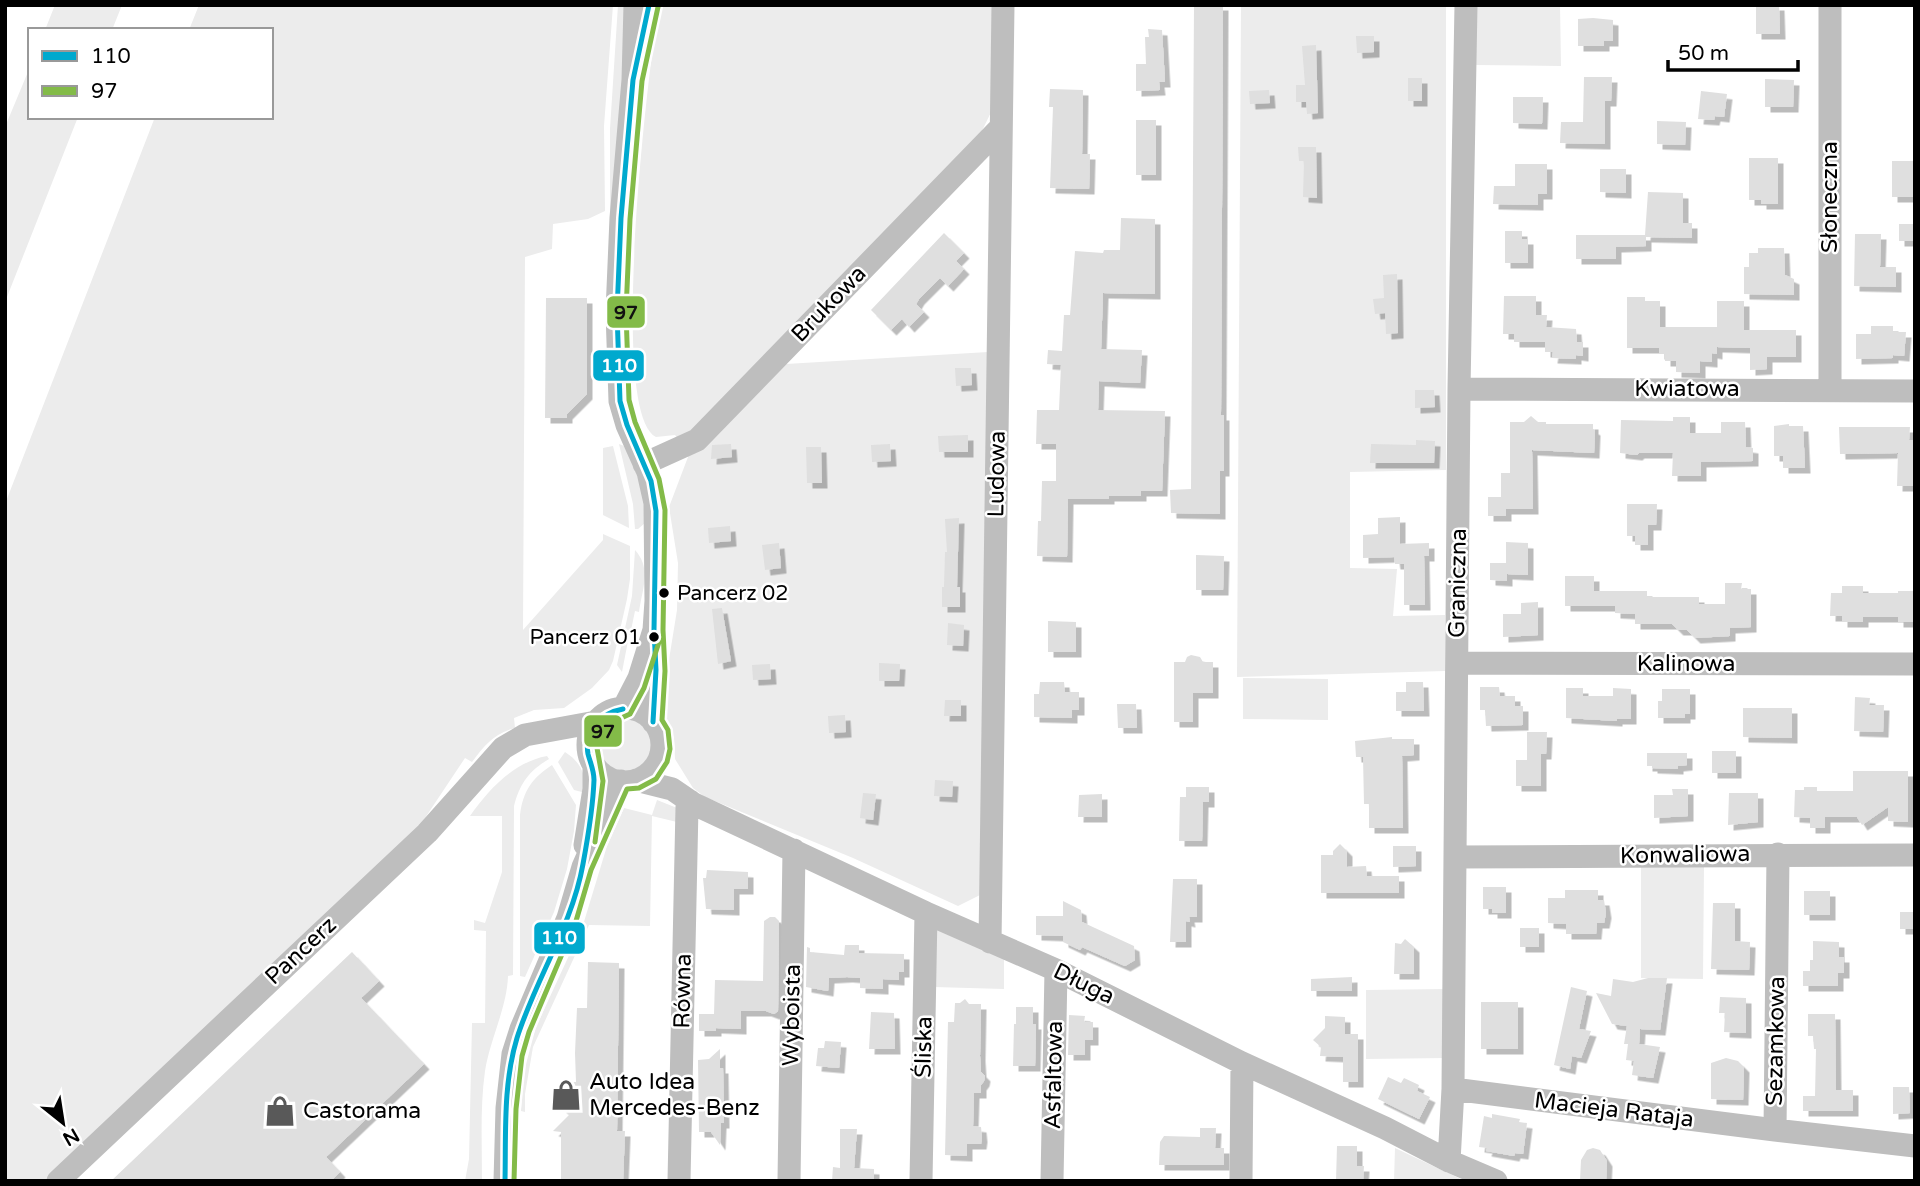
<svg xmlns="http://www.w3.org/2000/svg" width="1920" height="1186" viewBox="0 0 1920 1186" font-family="'Varela Round',sans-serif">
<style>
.green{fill:#ececec}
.building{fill:#dfdfdf;filter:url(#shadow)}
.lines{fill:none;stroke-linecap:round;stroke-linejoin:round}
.minor{stroke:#bebebe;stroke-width:23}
.bus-1-casing{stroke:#fff;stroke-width:10}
.bus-2-casing{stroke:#fff;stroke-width:10}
.bus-1{stroke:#00a9ce;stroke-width:5}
.bus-2{stroke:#83bb48;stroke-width:5}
.bus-dot{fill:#000;stroke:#fff;stroke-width:2.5}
.labels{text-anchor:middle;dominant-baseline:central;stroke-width:5;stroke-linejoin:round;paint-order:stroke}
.bus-label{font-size:21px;fill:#000;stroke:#fff;text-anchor:start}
.street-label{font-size:23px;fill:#000;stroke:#fff}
.poi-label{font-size:23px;fill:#000;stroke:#fff;text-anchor:start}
.line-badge{stroke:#fff;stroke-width:2.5}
.badge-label{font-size:19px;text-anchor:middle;font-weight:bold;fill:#fff}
.pale-badge-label{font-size:19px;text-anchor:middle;font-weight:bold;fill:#111}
</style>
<defs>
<filter id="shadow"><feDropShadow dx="5.5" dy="5.5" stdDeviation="0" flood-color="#0004"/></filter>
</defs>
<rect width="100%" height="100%" fill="#fff"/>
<path class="green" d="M55,5H122L112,30H45Z
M199,5H613L604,126L605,211L588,219L553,224L552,249L525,257L523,630L603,540V534L630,546V579L627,599L613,661L609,670L592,688L564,708L534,710L514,718L515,728C494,733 484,746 472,762L465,758L407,845L50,1181H5V504L155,117H271V30H189Z
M618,5H629L610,226V129Z
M659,5H996L995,104L979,137L690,436L680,441L675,435L656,437C607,412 649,64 659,5Z
M1241,5H1446V470L1350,472V568L1397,569L1393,616L1445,615V671L1237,677Z
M1476,5H1560L1561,66L1475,65Z
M30,67V117H78L5,302V127Z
M988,352L982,894L958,906L853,858L705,797L693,788L675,759L674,738L667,720L666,703L667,672L677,610L678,563L669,507L688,457L687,454L786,364Z
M619,444L624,446C637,471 646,494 645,523L638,529H635L633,504Z
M613,446L628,506L629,528L603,515V448Z
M635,550C652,569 642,589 639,612L635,611L630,635H627L626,641H628L622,672L617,665L632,596Z
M1243,678L1328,679V720L1243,719Z
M599 745a26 26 0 1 1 52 0a26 26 0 1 1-52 0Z
M565,752C582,763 585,774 586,793L574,790L558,762Z
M547,756L549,759C529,771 520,783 514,806L513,975L508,976C507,1008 490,1039 485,1071C480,1107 482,1144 482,1181H465L469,1159L472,1023H485L486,931L474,930V920L485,923L502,872V816H470C489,789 514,762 547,756Z
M552,765L576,805L574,831L567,869L554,912L525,977L520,976V815C523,791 532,778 552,765Z
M657,800L677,808V822L652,816L650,926L589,925L533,1047L525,1094V1112L521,1111L523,1075L536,1027L583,925L607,846L624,808L652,815Z
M1641,865H1704L1703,979L1641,978Z
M933,928L1004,958V989L934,987Z
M1446,989V1058L1366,1059V990Z
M1395,1148L1465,1181H1394Z"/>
<path class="building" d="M1194,5H1223L1221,415H1224V471H1220V514L1171,513L1170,490L1191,489Z
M1756,5H1779L1780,34H1756Z
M1593,18L1613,20V41H1604V46H1578V19Z
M1148,29L1162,30L1165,82H1159L1160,90L1136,91V64H1146L1145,37H1149Z
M1356,36H1374V52L1357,53Z
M1316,45L1318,113L1307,114L1306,102H1296V85H1305L1302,46Z
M1584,77H1612L1611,101H1605V144L1560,143L1561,122H1583Z
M1408,78H1422V101H1408Z
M1765,79L1794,80L1793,107H1765Z
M1050,89L1083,90L1082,154H1090L1089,189L1050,188L1053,107H1049Z
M1269,90L1270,103L1250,104L1249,91Z
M1701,91L1727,94L1724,117L1715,116L1714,120L1698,119Z
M1513,97H1543L1542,124L1513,123Z
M1136,120H1156V175H1136Z
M1657,121L1686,122L1685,145L1657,144Z
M1298,147H1316L1317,198L1303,197L1304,161H1299Z
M1749,158H1778V204H1761V200H1749Z
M1892,161H1915V197H1892Z
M1515,164H1547V194H1538V205L1493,204L1494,186H1515Z
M1600,169H1626V193L1600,192Z
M1648,192L1683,193V223H1692V238L1646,237V246L1616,247V259H1576V235H1645Z
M1121,218L1155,219V294L1103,293L1101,349L1142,350L1140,383L1099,381L1098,410L1165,411L1162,491H1141V496H1109V499H1068L1067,557L1037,556L1038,521H1041L1042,481H1056V444H1036L1037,410H1059L1061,365L1047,364L1048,350L1062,351L1064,315H1070L1075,251L1103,253L1104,250H1120Z
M1899,224H1915V241H1899Z
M1505,231H1522V239H1528V263H1505Z
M944,233L964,253L956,261L964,269L948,286L940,278L919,299L916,304L924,312L909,327L902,319L891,330L871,310Z
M1855,234H1881L1880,267H1896V287L1854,286Z
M1758,248H1784L1785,275L1794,279V295L1744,294V267H1749V253H1758Z
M1397,274L1398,333L1386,334L1385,313L1375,314L1373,299L1384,298L1383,275Z
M1504,296H1536V315H1547L1546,327L1576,329L1577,342H1583V356L1576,355V359L1552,358L1553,352H1545V342H1514V334H1503Z
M1627,297H1645V301H1660V327H1717V301H1744V330H1796V357H1767V369L1750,370V348L1717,347V354L1712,353V362L1700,361V373L1676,372V361H1665V354H1659V348H1627Z
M546,298H587V394L567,414V418H545Z
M1871,326H1893V332H1906L1904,356L1893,355V358L1856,359V334H1871Z
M955,368H971L972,385L956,386Z
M1415,390H1434L1435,407L1415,408Z
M1531,416L1538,422H1546V424H1593V429L1595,430L1594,453L1532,450L1533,509H1506V516H1488V497H1501V473H1510V422H1524Z
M1673,417H1690V433H1721V422H1745L1746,447L1753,448V461L1701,462V476H1672L1673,453H1639L1637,455L1620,453L1621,420L1673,421Z
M1789,424V426H1803L1805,468H1783V456H1774V426Z
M1839,427H1910L1909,440H1915V486H1897L1898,453L1840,454Z
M968,435V452H939L938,436Z
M1416,440L1435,441L1434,463H1370L1371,444L1416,445Z
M731,444L732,457L711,459L712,445Z
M890,444L891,461L872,462L871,445Z
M806,447H821L822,483H807Z
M1627,504H1657L1656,525H1648V545H1635V536H1627Z
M1400,517V544L1429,543V556H1424L1425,605H1404V564H1395L1394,557L1363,558V535L1378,534V518Z
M959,518L957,587H960V607H942V587H944L945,552H947L945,519Z
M730,526L731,541L709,543L708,528Z
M1506,542L1528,543V575L1507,574V581L1490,580V563H1506Z
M779,543L781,568L765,570L762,545Z
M1196,555L1224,556L1223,590H1196Z
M1565,576H1594V591H1647V597H1699V604H1725V583H1742L1741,589H1751V627L1730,628V636L1695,638L1687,630H1678L1672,624H1635V614L1615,613V606H1565Z
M1842,586H1863V593H1898V591H1915V622H1898V617H1863V622H1842V616H1830L1831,593H1842Z
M1538,602V635L1503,637V614H1521V603Z
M722,608L731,661L718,664L712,609Z
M1048,621L1076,622V652H1048Z
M948,623L964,625L963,646L947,645Z
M1191,655L1200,657L1203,662H1213V693H1193V722H1174V662H1185L1187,657Z
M879,663L900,664L899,681H879Z
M770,664L771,679L753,680L752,665Z
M1040,682H1064L1065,692H1079V710H1072V718L1034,717V694H1039Z
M1406,682H1423L1424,711H1396V692H1406Z
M1480,687H1499L1500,696H1515V706H1523V725L1486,726L1485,710H1480Z
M1566,688H1583V696H1613V688L1631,689V719H1617V721L1566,718Z
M1662,689H1690V714H1685V718H1658V701H1662Z
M1855,697L1870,698L1869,705H1884L1883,732L1854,731Z
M945,700H961V716H944Z
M1117,704H1136L1137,728H1118Z
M1743,708H1792V738L1743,737Z
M845,715L846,732L829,733L828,716Z
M1527,732H1547L1546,754H1541V786H1516V760H1527Z
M1392,737V739H1414V755L1402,756L1403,828H1369V804H1364L1363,757H1356L1355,741Z
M1712,751H1736V773H1712Z
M1647,753H1687V765L1678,766V769L1652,768V766H1647Z
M1853,771H1908V822L1888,821V807L1862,825L1857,817H1825V828H1810V818L1794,817L1795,790H1804V787H1817V791H1853Z
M935,780L953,781L952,797L934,796Z
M1186,787H1209V802H1203L1202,841H1179L1180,797H1186Z
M1672,789H1688V816L1654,818V795H1673Z
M863,793L876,794L873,820L860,818Z
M1729,793H1758V822L1728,825Z
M1102,794V817H1078L1079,795Z
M1340,844L1347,851V867L1366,866L1367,876H1399V893H1321V855H1333V851Z
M1393,846H1416V866L1393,867Z
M707,870L748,872V889H734V910L706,909L703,878H706Z
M1173,879H1197V917H1189L1190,922L1186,921V942H1170Z
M1483,887H1506V913H1492V909H1483Z
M1565,890H1598V900H1604L1606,913L1604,923H1597L1596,934H1566V924L1548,923V898H1565Z
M1804,891H1830V915H1804Z
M1063,901L1081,910L1082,922L1134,946L1135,960L1125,966L1082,947L1080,950L1063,942V936L1036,935V916H1063Z
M1713,903H1735V941L1750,942L1749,970L1711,969Z
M1900,912H1915V929H1900Z
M770,917H775L779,921L778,1011L774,1014L766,1011H741V1029L716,1028V1031H699V1014H714L715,980L763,981L764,921Z
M1520,928H1539V947H1520Z
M1405,939L1414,947V974H1394L1395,943L1401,944Z
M1813,941L1839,942V957H1844V973H1838V986H1803V971H1810V960H1813Z
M845,945H859V953L904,954V972H899V980L883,979V989L860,988V978L847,977L829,978L828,991L806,987L807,947L810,948V952L844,955Z
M352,952L379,981L361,998L424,1064L326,1157L340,1172L331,1181H111Z
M588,962L619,963L617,1131H625L623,1181H561V1132L553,1131L569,1115L561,1107V1083L576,1082L575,1053L577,1008H587Z
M1352,977V991H1311V979Z
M1648,978H1667L1660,1030L1640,1029L1639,1044L1660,1047L1653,1078L1632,1075L1634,1061L1626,1060L1628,1044H1624L1627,1026L1612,1024L1596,993L1611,996L1613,979L1633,982Z
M1571,987L1587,991L1579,1029L1591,1031L1581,1058L1572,1056L1570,1069L1554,1065Z
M1720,997L1746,998V1033L1724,1032L1725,1013H1719Z
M965,999L969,1004H981L980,1056L981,1072L985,1076L984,1081L981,1085V1093H974L973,1126L981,1127L982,1137L981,1144H967V1156L945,1155L948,1022H954L955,1003H960Z
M1481,1002H1518V1049H1481Z
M1016,1007H1033V1024H1036L1035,1066H1013L1014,1024H1016Z
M871,1012L894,1013L895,1049H869Z
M1808,1014H1835L1836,1090H1853V1111H1803V1096H1815L1816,1049H1814L1813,1036H1808Z
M1069,1015L1085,1016L1084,1022H1093V1040H1085V1055H1068Z
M1325,1016L1345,1017V1034H1358V1082H1343V1057L1320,1056L1321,1047L1313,1040L1325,1028Z
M825,1041L841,1042L839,1068L816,1066L818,1048H824Z
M720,1049V1068H723L724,1123H721L720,1145L711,1132H699L698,1060L709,1059Z
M1726,1058L1738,1061L1744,1067L1743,1100L1711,1099V1063Z
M1388,1077L1401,1083L1404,1078L1419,1085L1417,1091L1430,1097L1419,1119L1378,1099Z
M1893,1087H1909L1910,1113L1893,1114Z
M1492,1114L1520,1119L1519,1122L1527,1123L1523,1154L1515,1153L1514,1156L1486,1151L1487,1148L1479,1147L1484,1116L1492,1118Z
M1200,1128H1216L1215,1148H1224V1165H1159L1160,1142L1164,1136L1200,1137Z
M840,1129H857L854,1168L874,1169V1181H832L833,1167L840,1168Z
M1337,1146H1357V1166H1364L1363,1181H1336Z
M1593,1148L1600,1150L1607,1161L1606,1181H1580L1581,1160L1587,1150Z"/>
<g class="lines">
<path class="minor" d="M1830,5V390
M1459,389L1915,391
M644,464L697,440L1001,127
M1457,663L1915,664
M588 745a37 37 0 1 1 74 0a37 37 0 1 1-74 0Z
M623,709L639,678L654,630L656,601L655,503L648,472L627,425L620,401L617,312L621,218L633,80L635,5
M653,722L656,647
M636,780L672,789L694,804L926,913L1056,970L1242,1063L1385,1128L1449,1161L1496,1181
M585,845L594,789V765
M1778,854L1775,1130L1915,1146
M1455,857L1915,855
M990,942L1003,5
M1453,1089L1775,1130
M1449,1161L1453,1089L1459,389L1466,5
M58,1181L427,833L503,748L525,735L596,722
M505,1181L507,1108L513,1054L521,1029L568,918L583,867L621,781
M679,1181L687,807L690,801
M789,1181L794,850
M921,1181L926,913
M1052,1181L1056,970
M1241,1181L1242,1063"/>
<defs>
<path id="bus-1" d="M649,5L633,80L621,218L617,312L620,401L627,425L651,481L656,511L654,630L656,670L653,722
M505,1181C506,1133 503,1084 517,1038C536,978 572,926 583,864C588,837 593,808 594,780C594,770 590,762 588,754C584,730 601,713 623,709"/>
<path id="bus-2" d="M595,842L603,781L597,748L598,737L608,724L630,714L644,688L660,639
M514,1181L516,1109L522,1056L529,1032L576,921L591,870L627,789L639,788L656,779L667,762L670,749L668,730L662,720L665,671L663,630L665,510L659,479L635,422L629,400L626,312L630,219L642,81L658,7"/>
</defs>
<use href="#bus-1" class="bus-1-casing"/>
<use href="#bus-2" class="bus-2-casing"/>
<use href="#bus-1" class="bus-1"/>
<use href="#bus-2" class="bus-2"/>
</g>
<defs>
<symbol id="shop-bare" viewBox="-9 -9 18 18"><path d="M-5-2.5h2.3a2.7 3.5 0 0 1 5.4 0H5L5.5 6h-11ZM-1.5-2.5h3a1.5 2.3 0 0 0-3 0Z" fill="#595959" stroke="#fff" stroke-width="2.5" paint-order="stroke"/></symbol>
</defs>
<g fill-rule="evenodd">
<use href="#shop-bare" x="544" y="1073" width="44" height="44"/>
<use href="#shop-bare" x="258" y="1089" width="44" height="44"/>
</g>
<g class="bus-dot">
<circle cx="664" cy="593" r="6"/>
<circle cx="654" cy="637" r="6"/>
</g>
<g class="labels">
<g class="bus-label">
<text x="677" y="593">Pancerz 02</text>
<text x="641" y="637" text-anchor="end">Pancerz 01</text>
</g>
<g class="street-label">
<text transform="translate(1830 197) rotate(-90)">Słoneczna</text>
<text transform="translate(829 304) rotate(-46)">Brukowa</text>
<text x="1687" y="389">Kwiatowa</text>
<text transform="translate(997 474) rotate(-89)">Ludowa</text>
<text transform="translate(1458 583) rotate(-89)">Graniczna</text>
<text x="1686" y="664">Kalinowa</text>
<text transform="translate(1685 855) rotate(-1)">Konwaliowa</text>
<text transform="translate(301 951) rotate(-43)">Pancerz</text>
<text transform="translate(1084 984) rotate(26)">Długa</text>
<text transform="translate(683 991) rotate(-89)">Równa</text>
<text transform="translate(792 1015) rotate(-89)">Wyboista</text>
<text transform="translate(1776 1041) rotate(-89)">Sezamkowa</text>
<text transform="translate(924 1047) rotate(-89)">Śliska</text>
<text transform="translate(1054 1075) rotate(-89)">Asfaltowa</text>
<text transform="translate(1614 1110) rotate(7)">Macieja Rataja</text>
</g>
<g class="poi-label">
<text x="589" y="1082">Auto Idea<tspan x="589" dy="26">Mercedes-Benz</tspan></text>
<text x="303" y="1111">Castorama</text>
</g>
</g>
<g class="line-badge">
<rect x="606" y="295" width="40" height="34" rx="7" fill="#83bb48"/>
<rect x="592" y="349" width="53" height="33" rx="7" fill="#00a9ce"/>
<rect x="583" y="714" width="40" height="34" rx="7" fill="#83bb48"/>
<rect x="533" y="921" width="53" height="34" rx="7" fill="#00a9ce"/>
</g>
<g class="badge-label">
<text x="619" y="372">110</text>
<text x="559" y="944">110</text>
</g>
<g class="pale-badge-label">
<text x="626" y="319">97</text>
<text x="603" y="738">97</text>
</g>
<rect width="1920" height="1186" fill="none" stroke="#000000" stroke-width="14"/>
<rect x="28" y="28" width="245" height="91" fill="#ffffff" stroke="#999999" stroke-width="2"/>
<rect x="42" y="51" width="35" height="10" fill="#00a9ce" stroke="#999999" stroke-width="2"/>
<text x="91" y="63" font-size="21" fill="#000000">110</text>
<rect x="42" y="86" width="35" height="10" fill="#83bb48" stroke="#999999" stroke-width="2"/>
<text x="91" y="98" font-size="21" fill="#000000">97</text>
<g transform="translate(63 1123) rotate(150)" stroke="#ffffff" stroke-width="5" paint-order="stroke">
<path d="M0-5L12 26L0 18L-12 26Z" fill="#000000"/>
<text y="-10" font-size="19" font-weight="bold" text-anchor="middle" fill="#000000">N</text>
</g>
<path d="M1668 60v10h130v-10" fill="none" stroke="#000000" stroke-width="3.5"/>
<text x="1678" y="60" font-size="21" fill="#000000" stroke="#ffffff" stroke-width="5" paint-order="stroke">50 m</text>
</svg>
